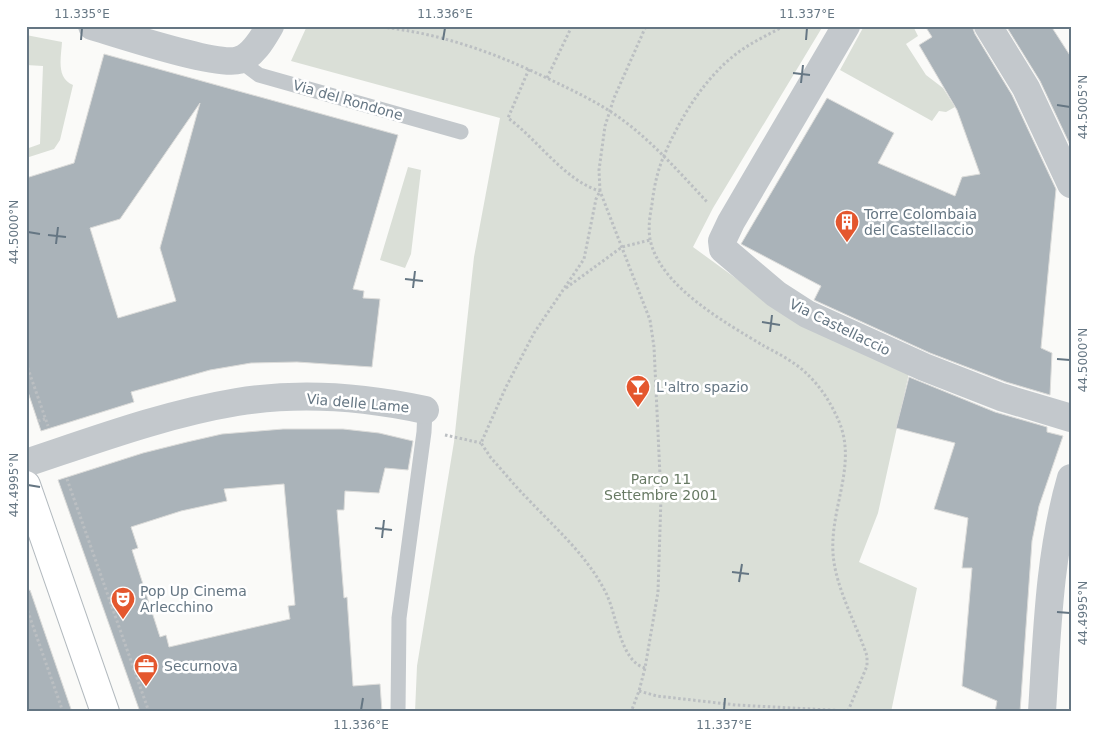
<svg xmlns="http://www.w3.org/2000/svg" width="1097" height="738" viewBox="0 0 1097 738" font-family="'DejaVu Sans',sans-serif">
<style>
.green{fill:#dadfd7}
.building{fill:#aab3b9;stroke:#dcdcda;fill-rule:evenodd}
.lines{fill:none;stroke-linecap:round;stroke-linejoin:round}
.secondary-casing{stroke:#b3babf;stroke-width:30}
.path{stroke:#bbbfc2;stroke-width:3;stroke-dasharray:2.5 2.5;stroke-linecap:butt}
.lane{stroke:#c3c8cc;stroke-width:15}
.street{stroke:#c3c8cc;stroke-width:28}
.secondary{stroke:#fff;stroke-width:28}
.ticks{fill:none;stroke:#657683;stroke-width:2}
.labels{text-anchor:middle;dominant-baseline:central;stroke-width:5;stroke-linejoin:round;paint-order:stroke}
.street-label{font-size:14px;fill:#657683;stroke:#fff}
.poi-label{font-size:14px;fill:#657683;stroke:#fff;text-anchor:start}
.park-label{font-size:14px;fill:#687a64;stroke:#fff}
.neatline{fill:none;stroke:#657683;stroke-width:2}
.ticks-label{font-size:12px;text-anchor:middle;fill:#657683}
</style>
<rect width="100%" height="100%" fill="#fafaf8"/>
<path class="green" d="M307,26H823L713,208L693,247L792,319L909,373L878,513L859,562L917,588L891,712H415L417,666L454,442L474,257L500,118L291,61Z
M864,26H913L918,36L906,44L926,75L943,88L955,107L946,112L939,111L932,121L840,70Z
M26,35L62,42C61,58 56,78 73,85L60,140L54,149L26,158V149L40,144L43,66L26,65Z
M408,167L421,170L411,254L405,268L380,260Z"/>
<path class="building" d="M925,26H972L975,34L1012,95L1056,189L1041,348L1052,353L1050,395L1006,382L930,353L814,300L821,286L741,244L827,98L894,133L878,163L955,196L962,177L980,174L957,110L919,45L932,37Z
M1006,26H1051L1071,57V147L1040,81Z
M104,54L398,135L353,289L364,291L363,298L380,299L372,367L297,362L251,363L210,370L131,392L134,402L41,431L26,386V178L74,163ZM200,103L160,248L176,301L118,318L90,228L120,219Z
M909,377L995,412L1047,427V432L1063,436L1039,506L1032,541L1020,712H995L997,701L962,686L972,568H962L968,518L934,509L955,443L896,428Z
M283,429H343L379,433L413,441L408,470L385,468L379,493L345,491L344,510H337L344,598L347,597L353,686L380,684L382,712H140L58,480L143,453L187,442L222,434ZM284,484L295,605L288,606L290,619L169,647L166,635L160,637L132,550L138,548L131,527L181,511L227,501L224,489Z
M30,590L72,712H26V591Z"/>
<g class="lines">
<defs>
<path id="secondary" d="M26,485L105,712"/>
</defs>
<use href="#secondary" class="secondary-casing"/>
<path class="path" d="M372,26C438,32 494,52 553,81C576,92 599,103 620,118C653,142 680,173 708,203
M529,69L508,118C538,140 565,181 600,191L650,320L654,347L661,497L658,592L645,668L639,691L631,712
M547,78L572,26
M566,288L622,247L650,240
M26,363L48,426
M38,421L45,419
M445,435L481,443
M67,479L149,712
M26,606L63,712
M645,668C620,661 617,615 606,593C587,555 555,528 526,497C514,485 503,471 491,458L481,443L506,387L534,333L584,259L596,199L600,191L599,170L605,126L614,98L646,26
M639,691L657,696L736,705L848,711L867,666V656C856,623 835,587 833,553C830,505 860,461 836,415C829,400 819,385 807,374C795,362 779,354 764,346C726,323 659,286 650,239C648,227 650,215 652,204C654,186 658,168 666,151C682,115 705,78 736,54C750,43 768,35 784,26"/>
<path class="lane" d="M239,60L259,75L461,132
M398,712L399,618L424,432L425,410"/>
<path class="street" d="M92,26C119,34 218,67 239,60C253,56 263,38 270,26
M846,26L731,222L722,241L723,249L776,294L807,314L924,367L1001,397L1071,418
M988,26L1026,88L1071,184
M26,463C95,440 165,414 237,402C298,392 365,397 425,410
M1042,712C1047,633 1049,554 1071,478"/>
<use href="#secondary" class="secondary"/>
</g>
<path class="ticks" d="M81,40L82,28M443,40L445,28M806,40L807,28M793,73L810,75M801,83L803,65M1057,105L1070,107M28,232L40,234M48,235L66,237M56,244L58,227M405,279L423,281M413,288L415,271M762,322L780,325M770,332L772,315M1057,359L1070,360M28,485L40,487M375,528L392,530M382,538L384,520M732,572L749,574M739,582L742,564M1057,612L1070,613M361,710L363,698M724,710L725,698"/>
<defs>
<symbol id="building-pin" viewBox="-11 -11 22 30"><path d="M0 17L-7.5 6A9.5 9.5 0 1 1 7.5 6Z" fill="#e4572e" stroke="#fff"/><path d="M-4-6H4V6H1V3H-1V6H-4ZM-2.5-4.3h1.7v1.8h-1.7ZM.8-4.3h1.7v1.8H.8ZM-2.5-1h1.7V.8h-1.7ZM.8-1h1.7V.8H.8Z" fill="#fff"/></symbol>
<symbol id="bar-pin" viewBox="-11 -11 22 30"><path d="M0 17L-7.5 6A9.5 9.5 0 1 1 7.5 6Z" fill="#e4572e" stroke="#fff"/><path d="M-6-5H6L.8 .8V4.5H3.5V6h-7V4.5H-.8V.8Z" fill="#fff"/></symbol>
<symbol id="theatre-pin" viewBox="-11 -11 22 30"><path d="M0 17L-7.5 6A9.5 9.5 0 1 1 7.5 6Z" fill="#e4572e" stroke="#fff"/><path d="M-5-5.5Q0-4 5-5.5V0Q5 5 0 6Q-5 5-5 0ZM-3.3-2.5H-1v1.5H-3.3ZM1-2.5H3.3v1.5H1ZM-2.8 1Q0 5.5 2.8 1Z" fill="#fff"/></symbol>
<symbol id="office-pin" viewBox="-11 -11 22 30"><path d="M0 17L-7.5 6A9.5 9.5 0 1 1 7.5 6Z" fill="#e4572e" stroke="#fff"/><path d="M-6-3h4V-5.5h4V-3h4V5H-6ZM-1-4.5V-3h2v-1.5ZM-6 0V1H6V0Z" fill="#fff"/></symbol>
</defs>
<g fill-rule="evenodd">
<use href="#building-pin" x="833" y="208" width="28" height="38"/>
<use href="#bar-pin" x="624" y="373" width="28" height="38"/>
<use href="#theatre-pin" x="109" y="585" width="28" height="38"/>
<use href="#office-pin" x="132" y="652" width="28" height="38"/>
</g>
<g class="labels">
<g class="street-label">
<text transform="translate(348 100) rotate(16)">Via del Rondone</text>
<text transform="translate(840 327) rotate(26)">Via Castellaccio</text>
<text transform="translate(358 403) rotate(5)">Via delle Lame</text>
</g>
<g class="poi-label">
<text x="864" y="214">Torre Colombaia<tspan x="864" dy="16">del Castellaccio</tspan></text>
<text x="656" y="387">L'altro spazio</text>
<text x="140" y="591">Pop Up Cinema<tspan x="140" dy="16">Arlecchino</tspan></text>
<text x="164" y="666">Securnova</text>
</g>
<g class="park-label">
<text x="661" y="479">Parco 11<tspan x="661" dy="16">Settembre 2001</tspan></text>
</g>
</g>
<rect width="1097" height="738" fill="none" stroke="#ffffff" stroke-width="55"/>
<rect x="28" y="28" width="1042" height="682" class="neatline"/>
<g class="ticks-label">
<text x="82" y="18">11.335°E</text>
<text x="445" y="18">11.336°E</text>
<text x="807" y="18">11.337°E</text>
<text transform="translate(1083 107) rotate(-90)" y="4">44.5005°N</text>
<text transform="translate(14 232) rotate(-90)" y="4">44.5000°N</text>
<text transform="translate(1083 360) rotate(-90)" y="4">44.5000°N</text>
<text transform="translate(14 485) rotate(-90)" y="4">44.4995°N</text>
<text transform="translate(1083 613) rotate(-90)" y="4">44.4995°N</text>
<text x="361" y="729">11.336°E</text>
<text x="724" y="729">11.337°E</text>
</g>
</svg>
